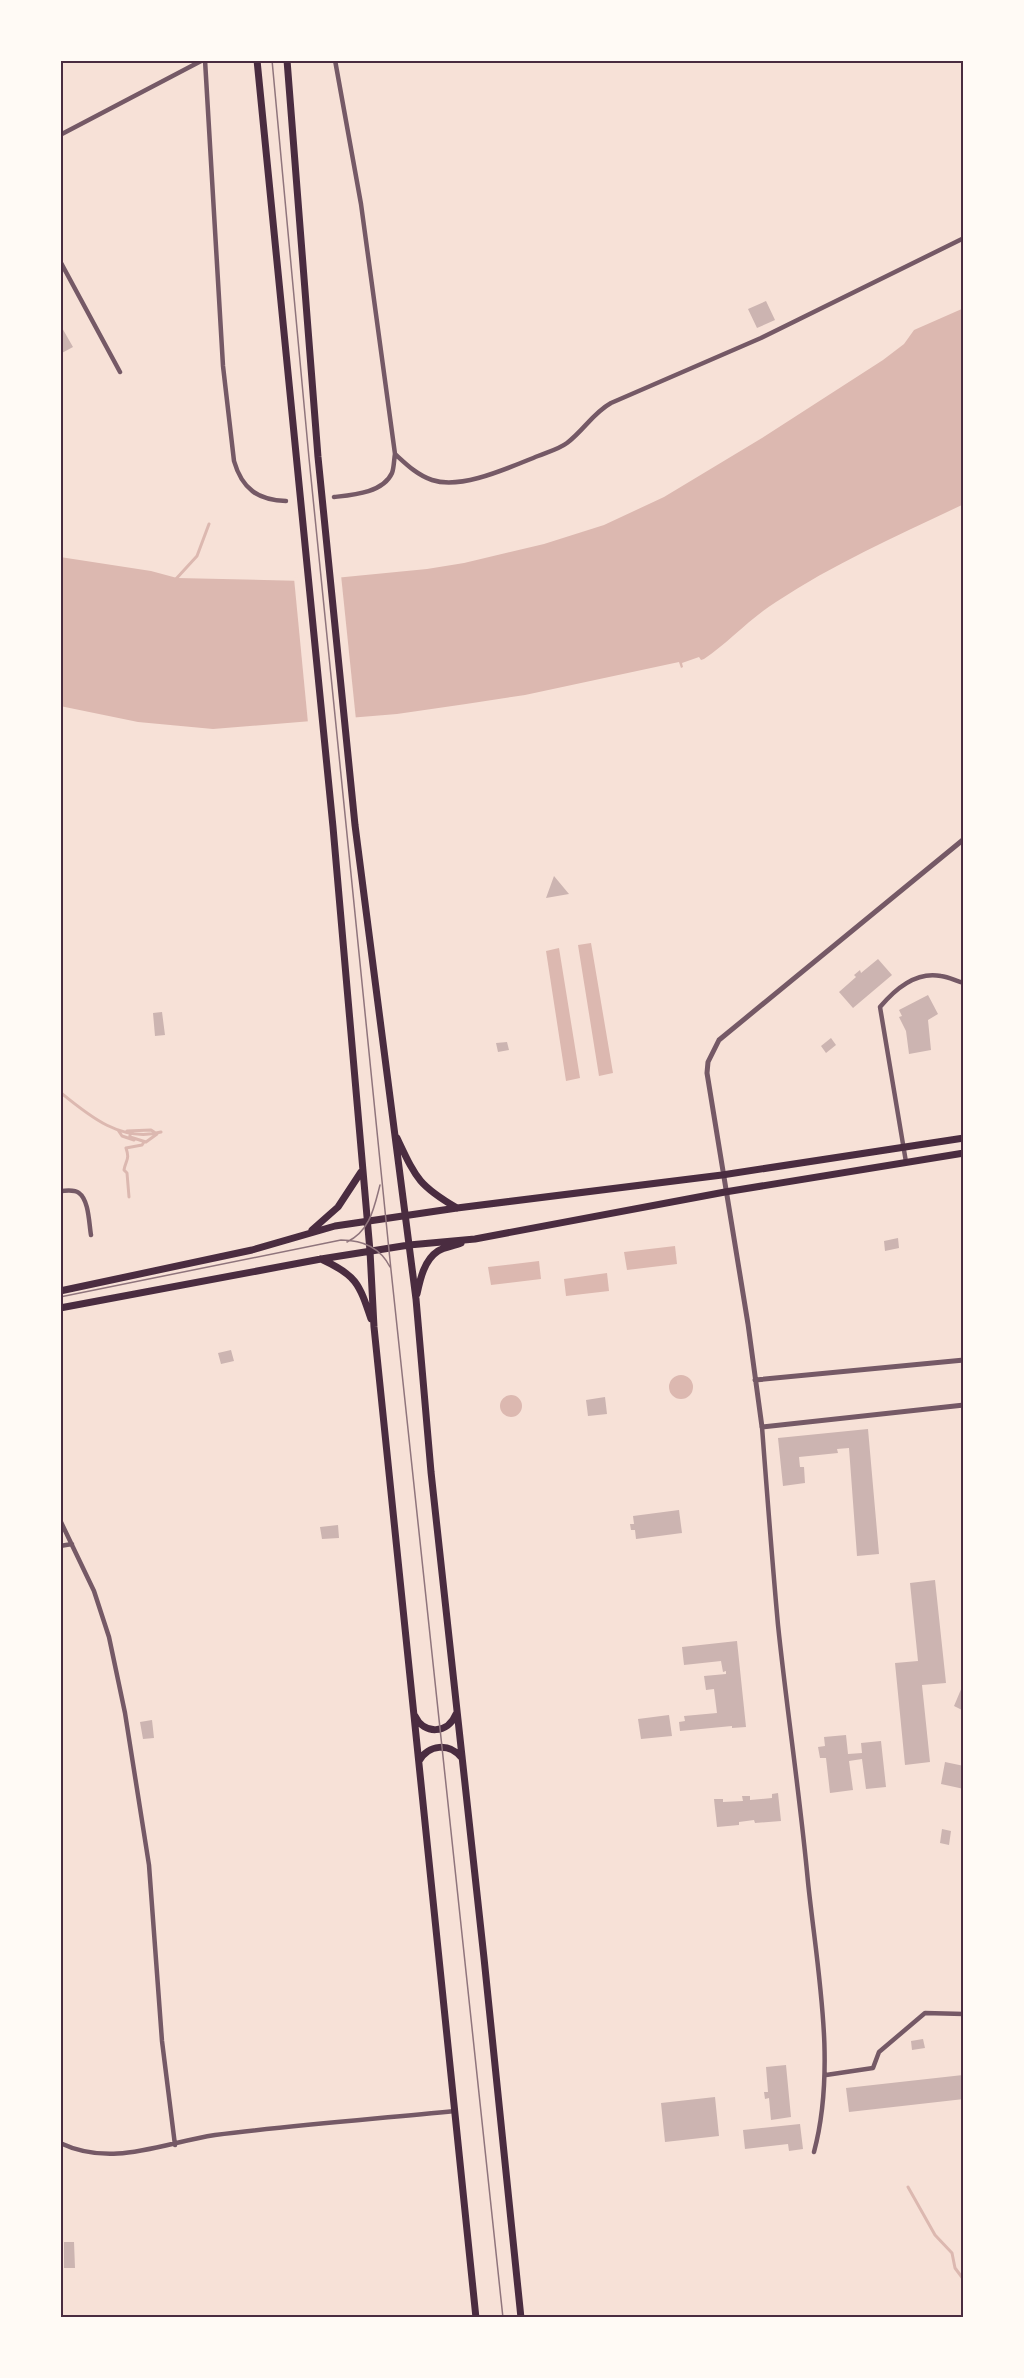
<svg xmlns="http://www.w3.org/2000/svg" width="1024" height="2378" viewBox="0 0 1024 2378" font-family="Raleway,sans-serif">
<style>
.water{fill:#dcb8b0}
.pier{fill:#f7e1d7}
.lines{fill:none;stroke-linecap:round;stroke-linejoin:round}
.stream{stroke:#dcb8b0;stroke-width:3}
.building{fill:#ccb4b1}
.minor{stroke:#755966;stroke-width:4.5}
.tertiary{stroke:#755966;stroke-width:5}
.primary{stroke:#4a2c40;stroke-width:7}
.tram{stroke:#8f747c;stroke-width:1.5}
.neatline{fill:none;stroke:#4a2c40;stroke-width:2}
</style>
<rect width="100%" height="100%" fill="#f7e1d7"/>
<path class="water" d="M964,308V504C901,534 835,563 776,602C750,618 729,642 704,659L701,660L699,657L682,663L683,667L681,668L679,662L525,695L466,704L397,714L213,729L138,722L60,706V557L151,571L177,578L304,581L427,569L464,563L544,544L604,525L664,497L762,438L883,360L904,344L914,330Z
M591,943L613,1073L599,1076L578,945Z
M559,948L580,1078L566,1081L546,951Z
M675,1246L677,1264L627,1270L624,1252Z
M539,1261L541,1279L491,1285L488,1267Z
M607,1273L609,1291L566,1296L564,1279Z
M669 1387a12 12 0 1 1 24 0a12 12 0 1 1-24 0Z
M500 1406a11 11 0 1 1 22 0a11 11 0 1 1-22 0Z"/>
<path class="pier" d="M341,575L356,720L308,723L294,578Z"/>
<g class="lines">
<path class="stream" d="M175,580L197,556L209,524
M60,1092C88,1115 121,1143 161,1132
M118,1130L122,1136L134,1140
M127,1131L151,1130L157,1134L146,1142L130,1137V1133
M129,1197L127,1173L124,1170C126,1159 130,1160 126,1148L142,1145L144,1142
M908,2187L935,2235L952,2253L955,2268L964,2280"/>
</g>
<path class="building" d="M766,301L775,320L757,328L748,309Z
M61,326L73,347L60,354V327Z
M554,876L569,894L546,898Z
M878,959L892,975L853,1008L839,992L856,977L854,975L860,970L861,973Z
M928,995L938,1014L928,1020L931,1050L909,1054L906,1031L899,1017L902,1016L899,1010Z
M162,1012L165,1035L155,1036L153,1013Z
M831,1038L836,1045L826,1053L821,1046Z
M507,1042L509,1050L498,1052L496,1043Z
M898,1238L899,1248L885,1251L884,1241Z
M231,1350L234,1361L221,1364L218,1353Z
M605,1397L607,1414L588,1416L586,1400Z
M868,1429L879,1554L857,1556L849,1448L837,1449L838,1453L799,1457L800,1467H804L805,1483L783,1486L778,1438Z
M679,1510L682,1533L636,1539L635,1530H631L630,1524H634L633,1516Z
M338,1525L339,1538L322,1539L320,1527Z
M935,1580L946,1683L922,1685L930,1762L905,1765L895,1663L918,1661L910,1583Z
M737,1641L746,1727L732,1728V1726L680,1731L679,1722L685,1721L684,1716L717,1713L714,1689L706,1690L704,1676L726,1674V1671L723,1672L721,1661L684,1665L682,1647Z
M962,1687L964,1688V1711L954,1706Z
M669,1715L672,1736L641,1739L638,1719Z
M152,1720L154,1738L143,1739L140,1722Z
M846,1735L848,1754L862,1753L861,1743L881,1741L886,1787L866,1789L862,1759L849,1761L853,1790L830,1793L826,1758H820L818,1747L825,1746L824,1737Z
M945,1762L964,1766V1789L941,1784Z
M778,1793L781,1821L755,1823L754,1820L739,1822V1825L717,1827L714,1799H723V1802L743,1801L742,1796H750V1800L772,1798V1794Z
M942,1829L951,1831L949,1845L940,1843Z
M923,2039L925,2048L912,2050L911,2041Z
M786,2065L791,2117L771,2120L769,2098L765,2099L764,2092H768L766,2067Z
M963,2075L964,2099L849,2112L846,2088Z
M715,2097L719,2136L665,2142L661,2103Z
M800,2124L803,2149L789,2151L788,2144L745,2149L743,2130Z
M64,2242H74L75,2268H64Z"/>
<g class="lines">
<path class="minor" d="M205,60L223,366L234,461C242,489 258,500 286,501
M60,135L203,60
M60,261L120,372
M395,454C406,464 417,475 432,480C462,490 510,467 538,456C548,452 559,449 567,443C584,430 593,413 611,403L761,338L964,238
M334,497C352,495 383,493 392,473C394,468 394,459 395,454L361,204L335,60
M906,1162L880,1007C895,989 916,971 941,976C949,977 956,981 964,983
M60,1191C66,1191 74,1189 79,1193C89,1200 89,1224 91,1235
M762,1427C767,1493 772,1559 778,1625C787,1711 800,1796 808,1882C817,1969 837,2066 814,2152
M60,1520L94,1591L109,1637L125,1713L149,1865L162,2041L175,2145
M60,1546L72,1544
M826,2075L873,2068L879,2052L925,2013L964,2014
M60,2143C113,2168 162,2143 215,2135C295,2125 375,2119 455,2111"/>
<path class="tertiary" d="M964,839L719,1040L708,1062L707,1073L748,1324L762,1427L964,1405
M755,1380L964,1360"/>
<path class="primary" d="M257,60L333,827L370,1251L374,1327L476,2318
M287,60L318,457L355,825L416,1299L431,1472L484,1958L521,2318
M397,1138C416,1178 418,1185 457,1208
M312,1230L338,1207L361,1172
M321,1259C356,1275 359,1283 371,1319
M60,1291L252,1250L335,1226L457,1208L722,1175L964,1138
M417,1294C420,1280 424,1260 438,1251C444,1247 454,1246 461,1243
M60,1308L321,1259L409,1245L475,1239L725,1192L964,1153
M415,1716C424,1735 448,1734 456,1714
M419,1761C429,1744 449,1743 461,1757"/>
<path class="tram" d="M272,60L309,458L391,1270L503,2318
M347,1242C370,1231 374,1208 380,1185
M60,1297L341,1240C362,1240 380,1247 390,1267"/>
</g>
<rect width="1024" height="2378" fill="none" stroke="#fffaf5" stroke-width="123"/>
<rect x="62" y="62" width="900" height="2254" class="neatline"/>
</svg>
